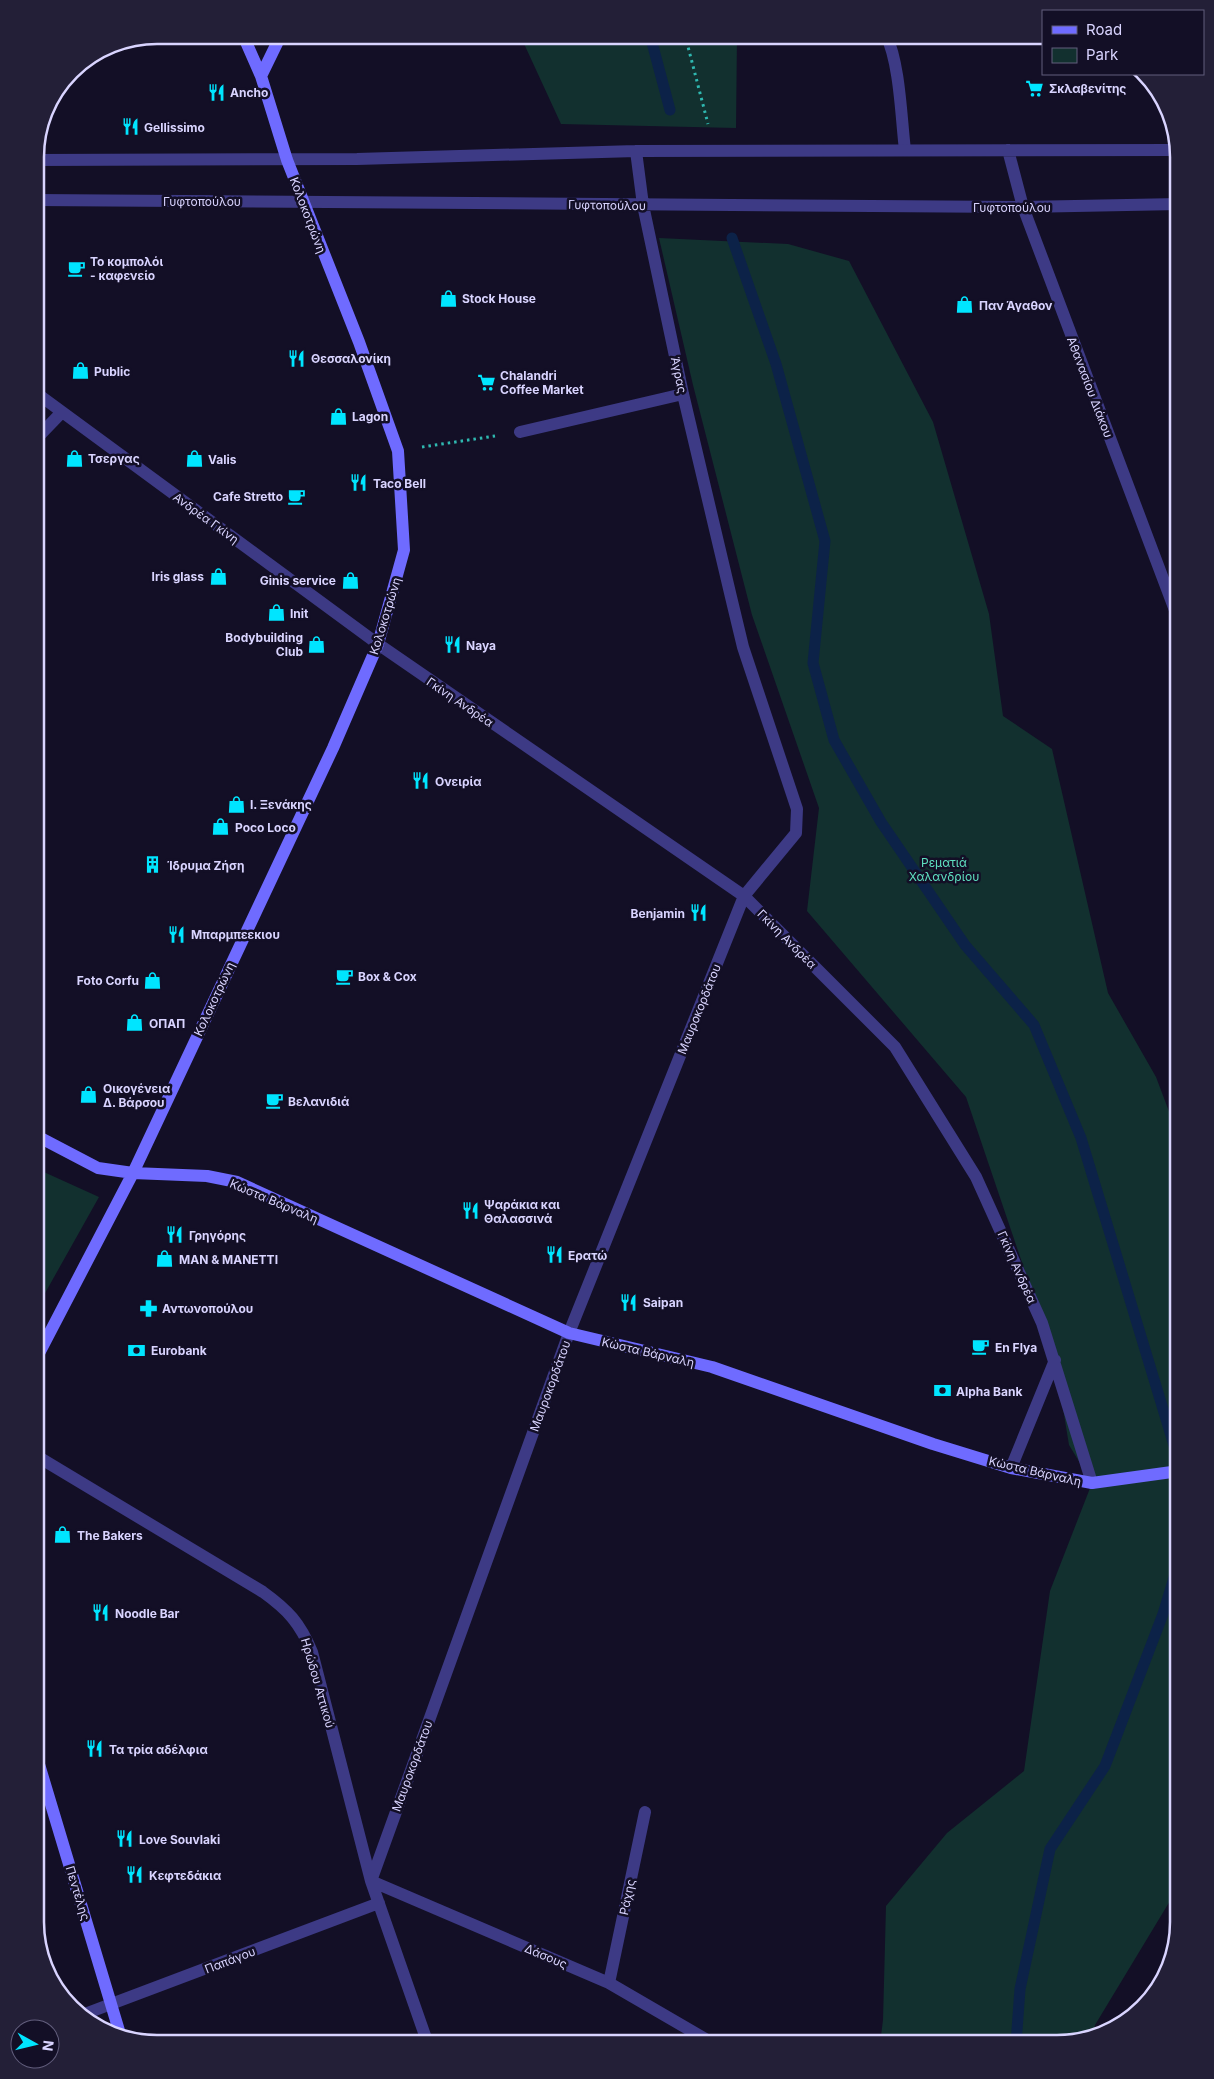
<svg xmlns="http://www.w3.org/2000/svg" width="1214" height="2079" viewBox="0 0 1214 2079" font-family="Inter,sans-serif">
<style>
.green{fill:#12302f}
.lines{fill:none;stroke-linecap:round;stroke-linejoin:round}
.stream{stroke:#0c2248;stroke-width:11}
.path{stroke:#2fb8b0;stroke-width:3;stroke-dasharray:2.5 4;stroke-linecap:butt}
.lane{stroke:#3d3a85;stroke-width:12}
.street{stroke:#3d3a85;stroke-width:12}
.secondary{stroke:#6f6bff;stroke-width:12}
.labels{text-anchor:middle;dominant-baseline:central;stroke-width:5;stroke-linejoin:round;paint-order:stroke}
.poi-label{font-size:12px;font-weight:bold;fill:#d9d4ff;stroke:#130f26;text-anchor:start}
.street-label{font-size:12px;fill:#d9d4ff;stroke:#130f26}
.park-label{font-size:12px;fill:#5fe0c0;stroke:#130f26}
.rim{fill:none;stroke:#d9d4ff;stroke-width:2.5}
</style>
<rect width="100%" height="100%" fill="#130f26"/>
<path class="green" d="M520,35H737L736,128L561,124Z
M659,238L788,244L849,261L933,422L989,614L1003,716L1052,749L1108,993L1156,1077L1179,1138V1886L1095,2025L1093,2036L1058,2044H880L883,2020L886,1906L947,1833L1024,1771L1050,1591L1092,1483L1069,1445L1055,1360L966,1097L807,911L819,808L752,615L693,385Z
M35,1168L99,1197L35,1311Z"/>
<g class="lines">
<path class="stream" d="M650,35L670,110
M732,238L776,364L825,541L813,663L834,740L881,822L965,945L1034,1025L1081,1138L1179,1462
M1016,2044L1020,1989L1050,1849L1105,1766L1163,1614L1179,1561"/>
<path class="path" d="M685,35L708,124
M422,447L495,436"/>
<path class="lane" d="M886,35C900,64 901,117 905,150"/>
<path class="street" d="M1008,150L1023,207L1179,621
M35,160L357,159L636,151L1177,150
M35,200L1023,207L1179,204
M35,392L378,644L744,896L895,1047L976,1177L1042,1323L1092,1483
M520,432L683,394
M35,440L62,412
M35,1455L263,1592C288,1610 300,1623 312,1652L371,1881L428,2044
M1011,1468L1055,1360
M371,1881L569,1333L744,896L796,833L797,809L743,647L731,597L683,394L643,205L636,151
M371,1881L609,1983L714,2044
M609,1983L645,1812
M82,2015L379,1903"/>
<path class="secondary" d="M261,76L281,35
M35,1135L98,1168L133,1173L207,1176L237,1182L569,1333L712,1367L933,1444L1011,1468L1092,1483L1179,1471
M35,1361L133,1173L333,748L378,644L404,550L398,451L359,342L287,160L261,76L243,35
M35,1751L120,2034"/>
</g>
<defs>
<symbol id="supermarket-bare" viewBox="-9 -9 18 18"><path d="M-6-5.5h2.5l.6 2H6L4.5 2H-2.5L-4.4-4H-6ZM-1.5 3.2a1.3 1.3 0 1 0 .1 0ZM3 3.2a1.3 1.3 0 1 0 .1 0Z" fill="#00e5ff" stroke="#130f26" stroke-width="2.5" paint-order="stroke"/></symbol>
<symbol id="restaurant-bare" viewBox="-9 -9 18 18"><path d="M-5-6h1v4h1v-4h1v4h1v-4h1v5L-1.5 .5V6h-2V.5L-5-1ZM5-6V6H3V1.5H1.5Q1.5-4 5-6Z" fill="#00e5ff" stroke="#130f26" stroke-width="2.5" paint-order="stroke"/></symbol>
<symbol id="cafe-bare" viewBox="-9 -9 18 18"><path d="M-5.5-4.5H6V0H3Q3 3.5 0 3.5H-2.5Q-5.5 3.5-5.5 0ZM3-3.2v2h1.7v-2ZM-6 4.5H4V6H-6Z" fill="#00e5ff" stroke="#130f26" stroke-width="2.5" paint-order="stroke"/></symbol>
<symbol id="shop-bare" viewBox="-9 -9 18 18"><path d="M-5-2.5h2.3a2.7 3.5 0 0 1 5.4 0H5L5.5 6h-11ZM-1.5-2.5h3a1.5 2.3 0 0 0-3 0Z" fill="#00e5ff" stroke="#130f26" stroke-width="2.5" paint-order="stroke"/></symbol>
<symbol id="building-bare" viewBox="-9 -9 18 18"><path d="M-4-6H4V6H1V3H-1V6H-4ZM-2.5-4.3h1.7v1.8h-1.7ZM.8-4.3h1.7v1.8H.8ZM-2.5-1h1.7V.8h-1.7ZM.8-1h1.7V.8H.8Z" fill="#00e5ff" stroke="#130f26" stroke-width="2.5" paint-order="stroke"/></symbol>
<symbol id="pharmacy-bare" viewBox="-9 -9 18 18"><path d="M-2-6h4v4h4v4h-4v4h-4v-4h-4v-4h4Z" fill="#00e5ff" stroke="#130f26" stroke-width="2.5" paint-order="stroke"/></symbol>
<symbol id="bank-bare" viewBox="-9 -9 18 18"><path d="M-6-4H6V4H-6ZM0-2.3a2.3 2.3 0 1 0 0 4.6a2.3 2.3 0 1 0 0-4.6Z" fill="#00e5ff" stroke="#130f26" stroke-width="2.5" paint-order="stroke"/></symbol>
</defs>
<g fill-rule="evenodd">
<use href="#supermarket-bare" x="1022" y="76" width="25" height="25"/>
<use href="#restaurant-bare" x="204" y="80" width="25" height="25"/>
<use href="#restaurant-bare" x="118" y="114" width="25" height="25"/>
<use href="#cafe-bare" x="64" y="256" width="25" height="25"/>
<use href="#shop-bare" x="436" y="286" width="25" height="25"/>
<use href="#shop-bare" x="952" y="292" width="25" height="25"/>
<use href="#restaurant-bare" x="284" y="346" width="25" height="25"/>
<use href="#shop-bare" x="68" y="358" width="25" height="25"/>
<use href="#supermarket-bare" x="474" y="370" width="25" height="25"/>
<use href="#shop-bare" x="326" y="404" width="25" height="25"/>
<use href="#shop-bare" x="62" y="446" width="25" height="25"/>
<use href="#shop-bare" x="182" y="446" width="25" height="25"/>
<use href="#restaurant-bare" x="346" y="470" width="25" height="25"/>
<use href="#cafe-bare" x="284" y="484" width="25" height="25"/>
<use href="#shop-bare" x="206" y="564" width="25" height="25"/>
<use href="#shop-bare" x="338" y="568" width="25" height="25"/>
<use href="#shop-bare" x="264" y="600" width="25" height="25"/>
<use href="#shop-bare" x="304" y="632" width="25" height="25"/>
<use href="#restaurant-bare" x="440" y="632" width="25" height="25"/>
<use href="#restaurant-bare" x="408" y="768" width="25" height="25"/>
<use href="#shop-bare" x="224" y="792" width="25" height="25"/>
<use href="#shop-bare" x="208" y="814" width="25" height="25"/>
<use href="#building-bare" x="140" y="852" width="25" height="25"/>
<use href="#restaurant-bare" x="686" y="900" width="25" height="25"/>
<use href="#restaurant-bare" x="164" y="922" width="25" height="25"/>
<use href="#cafe-bare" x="332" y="964" width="25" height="25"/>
<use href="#shop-bare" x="140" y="968" width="25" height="25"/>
<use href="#shop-bare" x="122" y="1010" width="25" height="25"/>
<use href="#shop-bare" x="76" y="1082" width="25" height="25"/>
<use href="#cafe-bare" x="262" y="1088" width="25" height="25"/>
<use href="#restaurant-bare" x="458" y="1198" width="25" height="25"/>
<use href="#restaurant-bare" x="162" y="1222" width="25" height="25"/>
<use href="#restaurant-bare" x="542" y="1242" width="25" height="25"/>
<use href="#shop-bare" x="152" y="1246" width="25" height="25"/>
<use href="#restaurant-bare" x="616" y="1290" width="25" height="25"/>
<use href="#pharmacy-bare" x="136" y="1296" width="25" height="25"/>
<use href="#cafe-bare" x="968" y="1334" width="25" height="25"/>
<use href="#bank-bare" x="124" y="1338" width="25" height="25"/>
<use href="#bank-bare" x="930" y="1378" width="25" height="25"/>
<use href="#shop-bare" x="50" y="1522" width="25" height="25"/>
<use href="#restaurant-bare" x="88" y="1600" width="25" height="25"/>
<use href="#restaurant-bare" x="82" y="1736" width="25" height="25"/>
<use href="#restaurant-bare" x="112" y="1826" width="25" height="25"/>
<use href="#restaurant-bare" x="122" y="1862" width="25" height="25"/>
</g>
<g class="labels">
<g class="poi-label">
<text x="1049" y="88">Σκλαβενίτης</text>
<text x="230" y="92">Ancho</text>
<text x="144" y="127">Gellissimo</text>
<text x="90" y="261">Το κομπολόι<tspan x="90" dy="14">- καφενείο</tspan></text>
<text x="462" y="298">Stock House</text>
<text x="979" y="305">Παν Άγαθον</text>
<text x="311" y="358">Θεσσαλονίκη</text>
<text x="94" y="371">Public</text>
<text x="500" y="375">Chalandri<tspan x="500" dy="14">Coffee Market</tspan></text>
<text x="352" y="416">Lagon</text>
<text x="88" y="458">Τσεργας</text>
<text x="208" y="459">Valis</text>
<text x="373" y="483">Taco Bell</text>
<text x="283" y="496" text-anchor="end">Cafe Stretto</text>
<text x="204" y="576" text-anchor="end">Iris glass</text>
<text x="336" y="580" text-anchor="end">Ginis service</text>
<text x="290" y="613">Init</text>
<text x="303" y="637" text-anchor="end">Bodybuilding<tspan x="303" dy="14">Club</tspan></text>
<text x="466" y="645">Naya</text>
<text x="435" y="781">Ονειρία</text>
<text x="250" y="804">Ι. Ξενάκης</text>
<text x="235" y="827">Poco Loco</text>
<text x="167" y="865">Ίδρυμα Ζήση</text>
<text x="685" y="913" text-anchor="end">Benjamin</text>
<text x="191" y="934">Μπαρμπεεκιου</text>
<text x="358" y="976">Box &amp; Cox</text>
<text x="139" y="980" text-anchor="end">Foto Corfu</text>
<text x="149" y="1023">ΟΠΑΠ</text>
<text x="103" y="1088">Οικογένεια<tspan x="103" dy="14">Δ. Βάρσου</tspan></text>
<text x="288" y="1101">Βελανιδιά</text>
<text x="484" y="1204">Ψαράκια και<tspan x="484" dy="14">Θαλασσινά</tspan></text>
<text x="189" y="1235">Γρηγόρης</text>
<text x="568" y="1255">Ερατώ</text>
<text x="179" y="1259">MAN &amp; ΜΑΝΕΤΤΙ</text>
<text x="643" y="1302">Saipan</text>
<text x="162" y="1308">Αντωνοπούλου</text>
<text x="995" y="1347">En Flya</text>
<text x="151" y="1350">Eurobank</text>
<text x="956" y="1391">Alpha Bank</text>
<text x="77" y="1535">The Bakers</text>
<text x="115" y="1613">Noodle Bar</text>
<text x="109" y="1749">Τα τρία αδέλφια</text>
<text x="139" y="1839">Love Souvlaki</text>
<text x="149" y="1875">Κεφτεδάκια</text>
</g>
<g class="street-label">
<text x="202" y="201">Γυφτοπούλου</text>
<text transform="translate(607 205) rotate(1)">Γυφτοπούλου</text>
<text x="1012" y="207">Γυφτοπούλου</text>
<text transform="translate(308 215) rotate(69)">Κολοκοτρώνη</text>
<text transform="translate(679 375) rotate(78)">Άγρας</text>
<text transform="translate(1090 387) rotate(69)">Αθανασίου Διάκου</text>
<text transform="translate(206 518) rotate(36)">Ανδρέα Γκίνη</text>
<text transform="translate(385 616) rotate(-73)">Κολοκοτρώνη</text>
<text transform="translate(460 702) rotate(34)">Γκίνη Ανδρέα</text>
<text transform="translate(787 939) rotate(45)">Γκίνη Ανδρέα</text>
<text transform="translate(214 999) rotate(-65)">Κολοκοτρώνη</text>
<text transform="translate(699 1009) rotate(-68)">Μαυροκορδάτου</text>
<text transform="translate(274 1201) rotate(23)">Κώστα Βάρναλη</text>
<text transform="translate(1017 1267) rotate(66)">Γκίνη Ανδρέα</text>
<text transform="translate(648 1352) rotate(13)">Κώστα Βάρναλη</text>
<text transform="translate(550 1386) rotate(-70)">Μαυροκορδάτου</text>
<text transform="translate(1035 1471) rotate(13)">Κώστα Βάρναλη</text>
<text transform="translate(318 1683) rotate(74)">Ηρώδου Αττικού</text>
<text transform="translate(412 1766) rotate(-70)">Μαυροκορδάτου</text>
<text transform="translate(78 1893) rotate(73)">Πεντέλης</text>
<text transform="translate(627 1897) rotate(-78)">Ράχης</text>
<text transform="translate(546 1956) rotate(23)">Δάσους</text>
<text transform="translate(230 1960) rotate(-21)">Παπάγου</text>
</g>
<g class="park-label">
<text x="944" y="862">Ρεματιά<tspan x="944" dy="14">Χαλανδρίου</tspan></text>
</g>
</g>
<path d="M0 0H1214V2079H0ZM157 44H1057A113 113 0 0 1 1170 157V1922A113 113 0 0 1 1057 2035H157A113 113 0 0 1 44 1922V157A113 113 0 0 1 157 44Z" fill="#231f37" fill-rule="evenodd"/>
<path class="rim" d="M157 44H1057A113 113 0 0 1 1170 157V1922A113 113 0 0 1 1057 2035H157A113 113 0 0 1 44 1922V157A113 113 0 0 1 157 44Z"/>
<rect x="1042" y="10" width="162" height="65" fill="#130f26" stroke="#625e7d"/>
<rect x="1052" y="26" width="25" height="8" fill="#6f6bff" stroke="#625e7d"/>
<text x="1086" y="35" font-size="15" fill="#d9d4ff">Road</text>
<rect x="1052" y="48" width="25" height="15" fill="#12302f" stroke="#625e7d"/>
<text x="1086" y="60" font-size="15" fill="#d9d4ff">Park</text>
<g transform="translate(35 2044) rotate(98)"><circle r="24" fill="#130f26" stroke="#625e7d"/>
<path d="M0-4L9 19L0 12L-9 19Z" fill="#00e5ff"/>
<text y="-8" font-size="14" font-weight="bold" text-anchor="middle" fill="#d9d4ff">N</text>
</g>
</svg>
